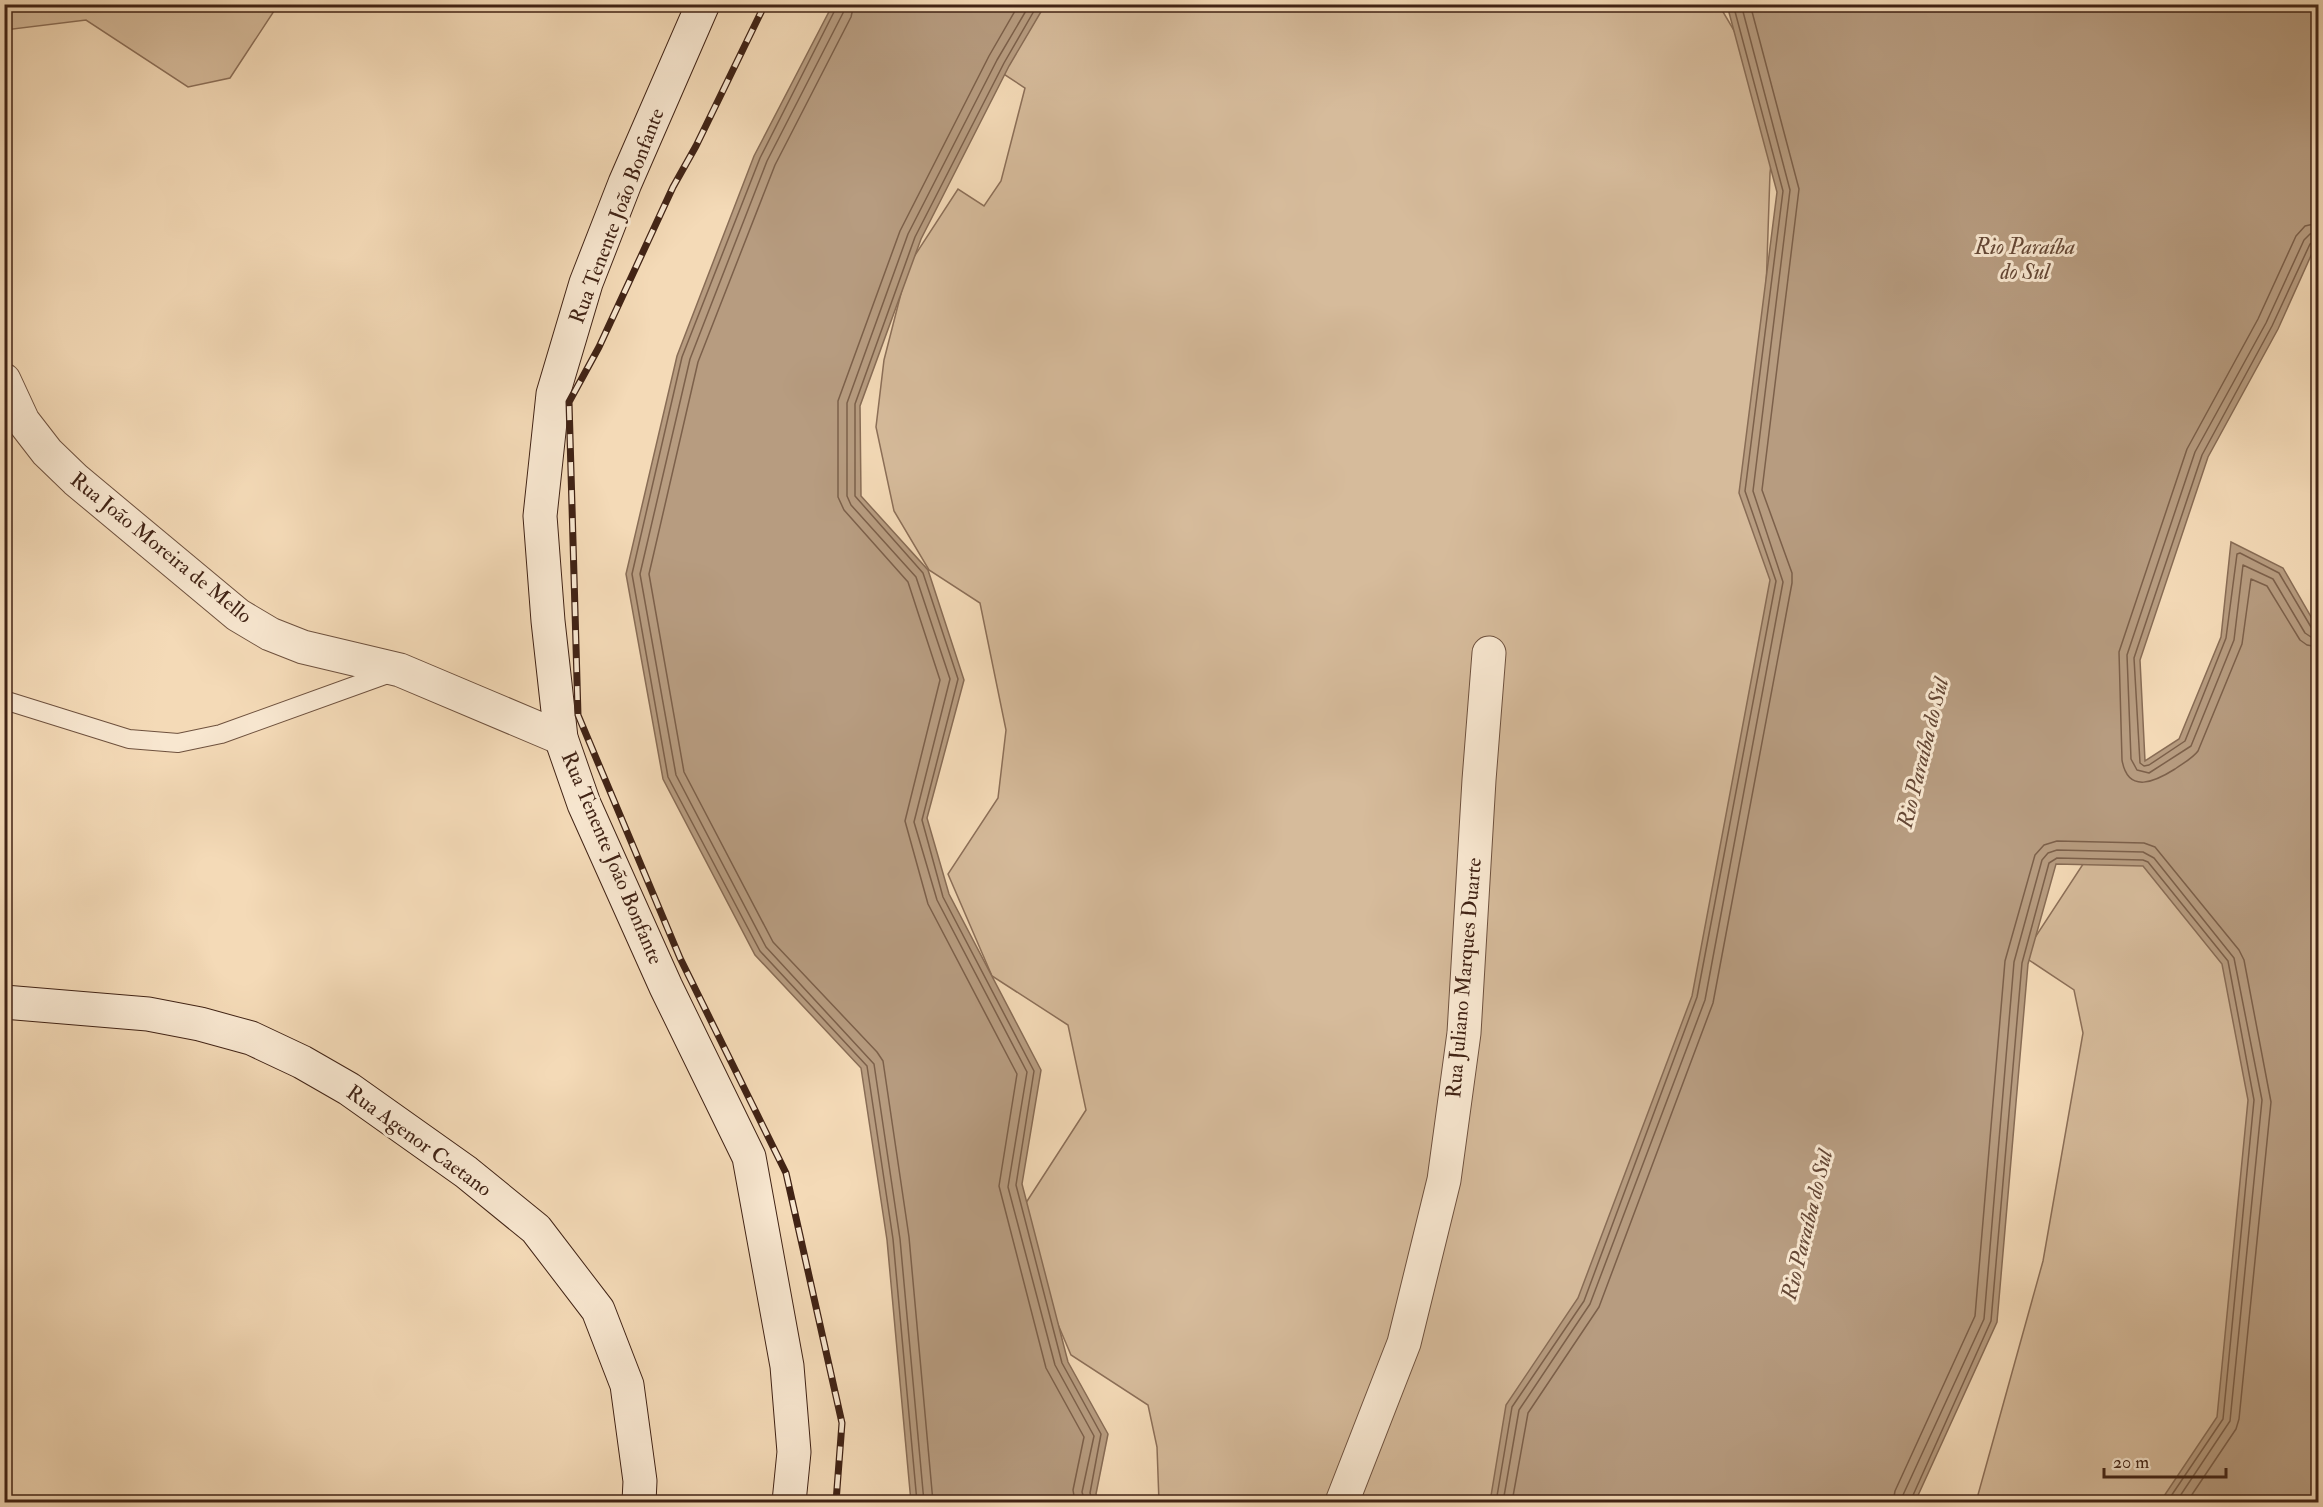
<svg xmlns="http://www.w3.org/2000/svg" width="2323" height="1507" viewBox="0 0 2323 1507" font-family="'IM FELL Double Pica',serif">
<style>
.green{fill:#d6bb9b;stroke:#8c6f58;stroke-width:1.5}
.water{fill:#b79c80;stroke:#886c55;stroke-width:1.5}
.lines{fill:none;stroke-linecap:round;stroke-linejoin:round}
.shore{stroke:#7c604a;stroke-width:1.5}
.lane-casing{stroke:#6e513e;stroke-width:20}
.street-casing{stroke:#6e513e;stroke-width:35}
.secondary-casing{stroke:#412315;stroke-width:35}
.lane{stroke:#f8e7d0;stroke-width:18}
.street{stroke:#f8e7d0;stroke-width:33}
.secondary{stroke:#f8e7d0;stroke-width:33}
.rail-casing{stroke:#412315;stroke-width:7}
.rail{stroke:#f8e7d0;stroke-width:4.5;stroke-dasharray:14;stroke-linecap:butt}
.labels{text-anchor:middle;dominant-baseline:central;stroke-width:6;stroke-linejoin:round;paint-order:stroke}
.street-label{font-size:21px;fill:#412315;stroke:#f8e7d0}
.water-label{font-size:22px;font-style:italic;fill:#644735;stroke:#f8e7d0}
</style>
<rect width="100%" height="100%" fill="#f4dab7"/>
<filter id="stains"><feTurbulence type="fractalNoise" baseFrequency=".00333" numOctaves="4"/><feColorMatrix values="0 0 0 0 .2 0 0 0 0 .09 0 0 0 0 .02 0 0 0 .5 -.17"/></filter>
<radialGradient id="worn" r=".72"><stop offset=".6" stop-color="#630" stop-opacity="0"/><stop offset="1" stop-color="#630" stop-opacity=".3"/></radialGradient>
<path class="green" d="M4,5L5,4L278,5L230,78L188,87L86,20L5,30Z
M1042,5H1719L1778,105L1770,173L1764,350L1792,697L1550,1502H1159L1157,1447L1148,1405L1071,1355L1028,1254L1020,1212L1086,1110L1068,1025L992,976L948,874L998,798L1006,730L980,603L929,570L894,511L876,427L884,360L908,266L958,189L984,206L1001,181L1025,88L999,71Z
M2149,820L2318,1106V1131L2189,1502H1976L2043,1261L2083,1033L2074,990L2023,956L2106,829Z"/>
<path class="water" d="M833,4L1045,5L1009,66L921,239L860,406L861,496L928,570L964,680L927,818L949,894L1041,1070L1022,1184L1068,1362L1108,1434L1096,1494L1100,1502H911L887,1240L861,1068L755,955L663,779L626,574L677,356L754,156Z
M1727,5H2318V240L2278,329L2208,457L2140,660L2145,761L2179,739L2221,637L2231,542L2283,568L2318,629V1502H2160L2217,1417L2248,1100L2222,964L2143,866L2056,864L2028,964L1997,1322L1915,1502H1490L1506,1405L1578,1298L1692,996L1770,580L1739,493L1777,192Z"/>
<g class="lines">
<path class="shore" d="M838,4L760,158L682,357L632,574L668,777L760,951L867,1066L893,1239L917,1502
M845,4L843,13L767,161L690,359L640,574L676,775L766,947L874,1064L900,1239L924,1502
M854,4L851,17L775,165L698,362L649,574L684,772L773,942L877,1052L883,1061L909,1237L933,1502
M1019,4L989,56L900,231L838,401V497L844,510L908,582L940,680L905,821L928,904L1017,1074L999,1186L1046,1368L1084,1437L1073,1490L1075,1502
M1030,4L997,60L908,234L847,403V496L851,505L916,577L950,679L914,822L937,900L1027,1072L1008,1187L1055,1365L1094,1436L1082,1492L1085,1502
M1038,4L1004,63L915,237L855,404V496L923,573L958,679L922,820L943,897L1034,1071L1016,1185L1062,1363L1101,1434L1090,1493L1093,1502
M2318,223L2305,226L2296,236L2258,319L2187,449L2119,652L2122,760C2128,795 2156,781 2175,769C2183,763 2192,759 2198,751L2242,644L2251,579L2267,586L2300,640L2307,645L2318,647
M2318,232L2310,234L2304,240L2266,323L2195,452L2127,655L2131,759L2137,770L2149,773L2191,746L2234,640L2243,565L2273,579L2305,633L2311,637L2318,638
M2318,240L2310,244L2272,326L2202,455L2134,658L2140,763L2144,766L2149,765L2185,741L2226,638L2237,554L2240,553L2279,573L2311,627L2318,631
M1496,1502L1512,1407L1584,1301L1697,997L1776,581L1745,491L1783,191L1733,4
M1503,1502L1519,1410L1590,1304L1705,1000L1783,582L1753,491L1790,190L1741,4
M1512,1502L1528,1413L1599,1307L1713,1003L1792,583V573L1762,490L1799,189L1750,4
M1893,1502L1895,1491L1975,1316L2005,961L2035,855L2044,845L2057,841L2144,843L2155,847L2239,950L2244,960L2271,1102L2239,1419L2236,1429L2187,1502
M1902,1502L1903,1495L1984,1319L2014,962L2042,860L2048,853L2057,850L2143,852L2154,858L2234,958L2262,1100L2230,1421L2176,1502
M1910,1502L1991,1321L2022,963L2049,863L2057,858L2143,860L2148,862L2228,961L2254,1100L2223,1419L2167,1502"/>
<defs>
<path id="lane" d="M4,700L129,739L178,743L221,734L393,672"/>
<path id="street" d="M4,380L23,421L47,452L76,480L238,615L270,634L303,647L400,670L561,738
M1342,1502L1404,1343L1444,1180L1464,1033L1479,780L1489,653"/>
<path id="secondary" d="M703,4L625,183L586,283L553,394L540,516L548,621L561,738L584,804L666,987L749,1157L787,1366L794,1452L789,1502
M4,1002L148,1014L200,1024L251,1038L302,1062L349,1089L466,1172L536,1229L598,1310L627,1385L640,1481L639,1502"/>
</defs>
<use href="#lane" class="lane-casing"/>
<use href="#street" class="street-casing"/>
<use href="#secondary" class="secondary-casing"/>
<use href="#lane" class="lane"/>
<use href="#street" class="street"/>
<use href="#secondary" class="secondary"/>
<defs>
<path id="rail" d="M765,4L696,146L673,187L599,347L569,402L578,715L680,958L786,1173L842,1423L836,1502"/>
</defs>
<use href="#rail" class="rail-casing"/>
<use href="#rail" class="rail"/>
</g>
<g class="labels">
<g class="street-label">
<text transform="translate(617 216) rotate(-69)">Rua Tenente João Bonfante</text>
<text transform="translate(161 548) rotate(39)">Rua João Moreira de Mello</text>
<text transform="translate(612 858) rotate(67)">Rua Tenente João Bonfante</text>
<text transform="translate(1464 978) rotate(-85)">Rua Juliano Marques Duarte</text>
<text transform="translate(419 1141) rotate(36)">Rua Agenor Caetano</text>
</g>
<g class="water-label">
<text x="2025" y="247">Rio Paraíba<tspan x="2025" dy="25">do Sul</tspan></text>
<text transform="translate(1923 753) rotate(-76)">Rio Paraíba do Sul</text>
<text transform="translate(1807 1225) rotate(-76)">Rio Paraíba do Sul</text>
</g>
</g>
<rect width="2323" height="1507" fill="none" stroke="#f4dab7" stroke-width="24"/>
<rect x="6" y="6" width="2311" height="1495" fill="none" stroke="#412315" stroke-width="3"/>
<rect x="12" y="12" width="2299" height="1483" fill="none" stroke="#412315" stroke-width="1.5"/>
<path d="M2104 1468v9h122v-9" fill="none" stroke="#412315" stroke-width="3"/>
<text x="2113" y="1468" font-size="18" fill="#412315" stroke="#f8e7d0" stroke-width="4.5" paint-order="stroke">20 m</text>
<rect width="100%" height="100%" filter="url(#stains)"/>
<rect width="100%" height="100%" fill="url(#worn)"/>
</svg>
